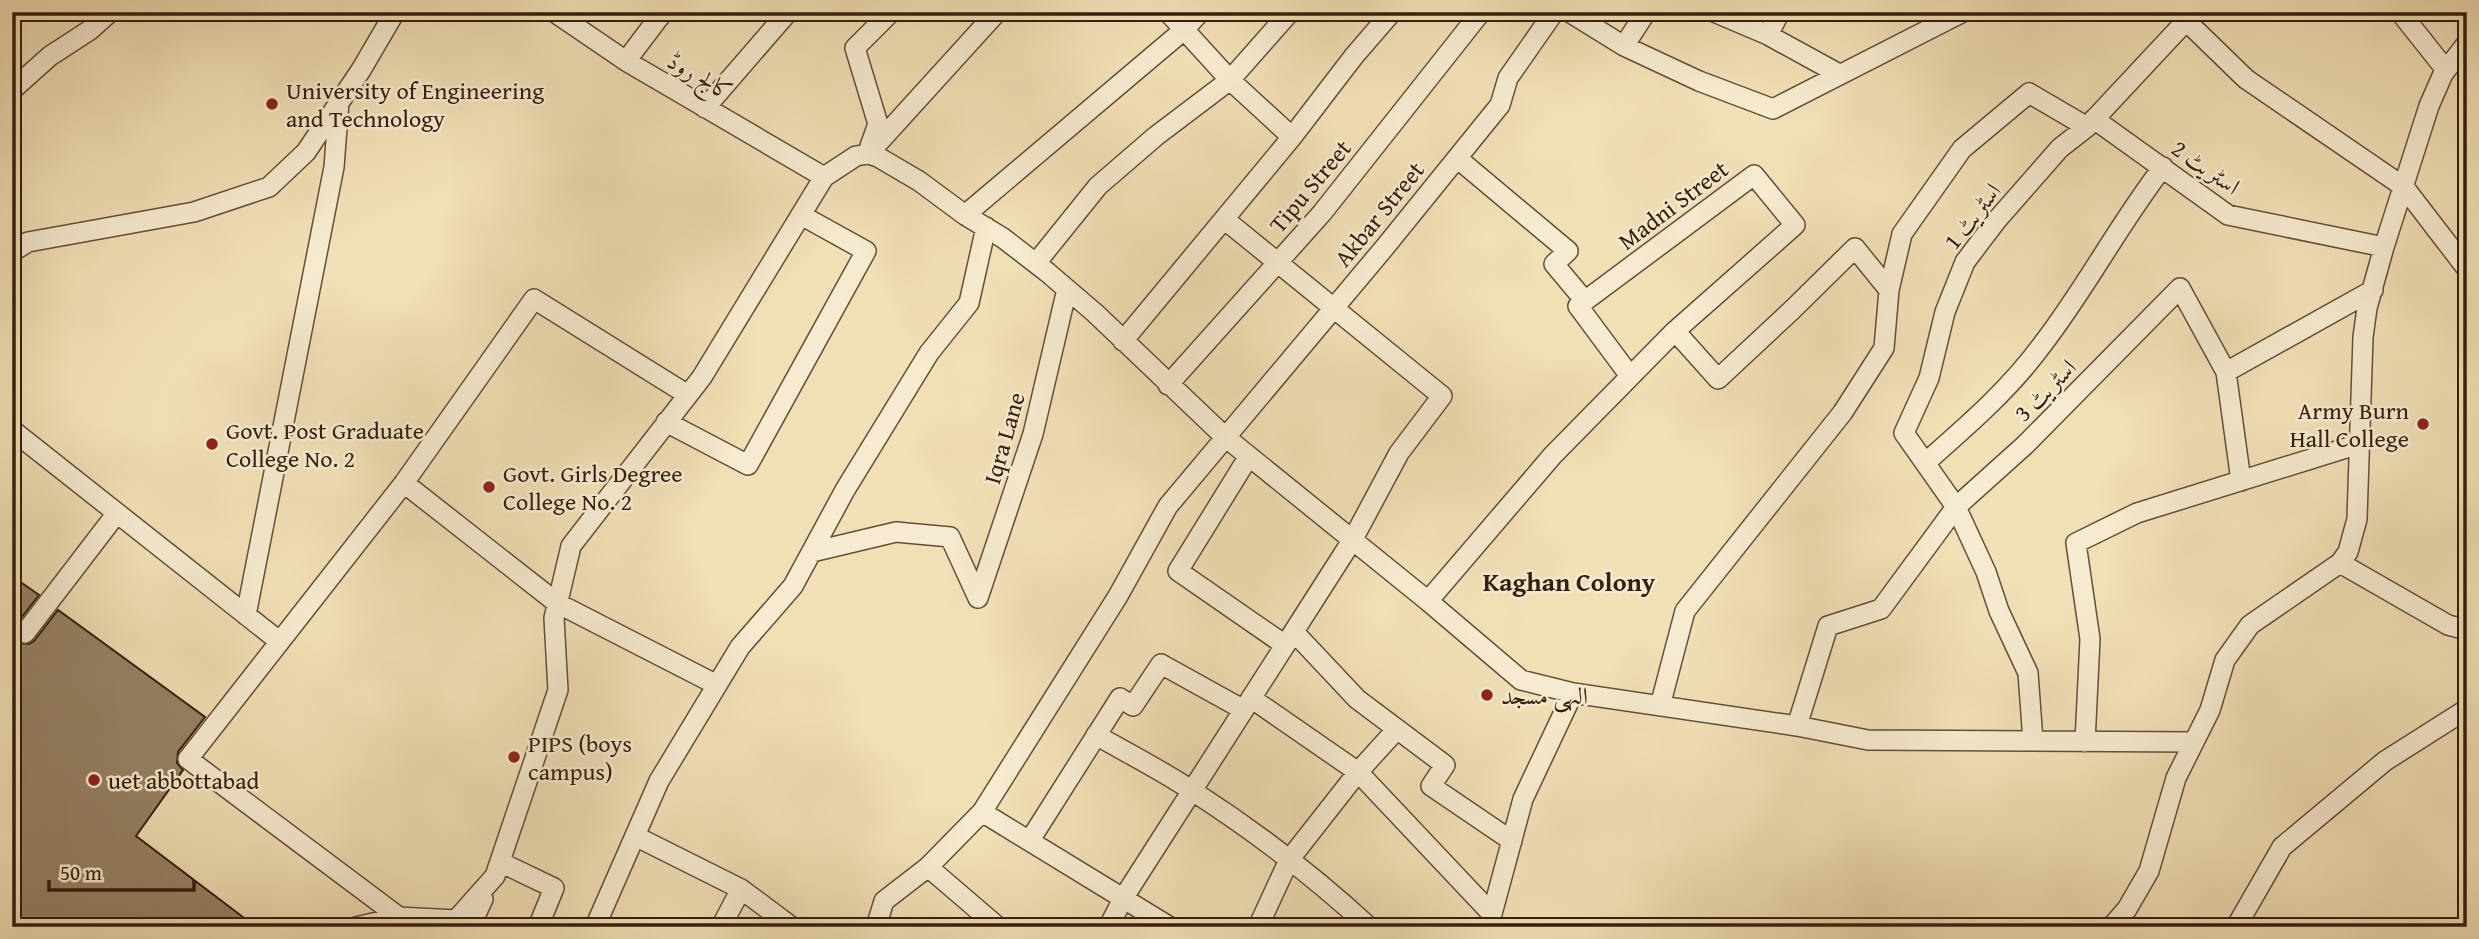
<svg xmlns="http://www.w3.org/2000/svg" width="2479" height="939" viewBox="0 0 2479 939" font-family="'Gentium Book Plus',Amiri,serif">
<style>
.building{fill:#968265;stroke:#341e0d;stroke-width:2}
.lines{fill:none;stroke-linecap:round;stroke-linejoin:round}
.minor-casing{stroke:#634e37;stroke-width:22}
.minor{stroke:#f6ead0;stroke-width:19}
.poi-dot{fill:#8f2418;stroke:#f6ead0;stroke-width:2.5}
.labels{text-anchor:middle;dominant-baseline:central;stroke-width:5;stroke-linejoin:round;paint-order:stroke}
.street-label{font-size:24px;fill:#341e0d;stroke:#f6ead0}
.poi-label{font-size:24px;fill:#341e0d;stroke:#f6ead0;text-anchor:start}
.neighbourhood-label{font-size:26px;font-weight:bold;fill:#341e0d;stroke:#f6ead0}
</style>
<rect width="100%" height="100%" fill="#f1dfb6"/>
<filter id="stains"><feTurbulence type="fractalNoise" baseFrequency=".00286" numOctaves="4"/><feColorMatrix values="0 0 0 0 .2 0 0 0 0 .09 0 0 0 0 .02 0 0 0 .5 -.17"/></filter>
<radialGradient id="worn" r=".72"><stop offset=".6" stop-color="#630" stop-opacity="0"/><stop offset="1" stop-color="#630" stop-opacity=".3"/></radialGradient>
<path class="building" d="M12,576L39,595L15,626L14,637L18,643L29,644L34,641L58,610L205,717L178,752L177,763L183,770L136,836L256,927H12Z"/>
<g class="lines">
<defs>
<path id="minor" d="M554,12L626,61L824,177
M1569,12L1624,46L1646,12
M1714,12L1768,35L1839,74
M2400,12L2446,70
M2178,13L2246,79L2404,187L2467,269
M1768,35L1780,12
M1624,46L1699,81L1773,109L1963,12
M626,61L663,12
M12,90L50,56L90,30L110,12
M705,108L788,12
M2094,119L2228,215L2384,247
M1292,137L1354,56L1392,12
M870,146L878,124L855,48L891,12
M868,154L997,12
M1457,158L1568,251L1554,264L1585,301
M965,215L1185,29L1200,12
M12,252L28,242L194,212L269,187L306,152L361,70L395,12
M1036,263L1098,186L1156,136L1230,80L1290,12
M1675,331L1718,379L1792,310L1855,248L1889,290
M1123,341L1292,137L1230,80L1168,12
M2226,372L2373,290
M1168,385L1322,213L1481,12
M666,422L748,465L866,251L801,215
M12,430L279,641
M1249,456L1178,571L1285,645
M1925,463C1967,426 2009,390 2042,345C2086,288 2119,224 2163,167
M404,483L557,603L717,685
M812,552L896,532L950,537L978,598
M2340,563L2448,625L2467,630
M978,598L1033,434L1067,289
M1428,601L1553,455L1675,331L1795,225L1754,175L1578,306L1630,376
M246,615L334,167L339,102
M1294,632L1357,699L1445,765L1431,786L1512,841
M25,633L117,513
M1251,698L1358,772L1492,914
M1660,706L1685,611L1843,412L1884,348L1889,290L1902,234L1962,149L2029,93L2087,127
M1797,726L1828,626L1881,609L1956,507L2025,445L2180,288L2226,372L2241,481
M1096,735C1129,754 1163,771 1194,792C1256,832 1315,877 1369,927
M2033,741L2028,673L1999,611L1986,572L1956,507L1904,433L1929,378L1945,312L1965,262L1996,221L2060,148L2087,127L2186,21
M2085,742L2090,639L2076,543L2137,513L2359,444
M982,812L1170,927
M635,836L741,889L792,927
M1030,840L1120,698L1133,706L1161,664L1244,710
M500,862L554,888L538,927
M928,867L998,927
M399,917L188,759L404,483L534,299L688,395
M1489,925L1523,799L1573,693
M356,927L399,917L456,920L495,876L558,690L554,618L571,546L702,377L824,177L856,156L868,154L878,157L919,181L965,215L1003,238L1047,272L1095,313L1224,436L1428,601L1521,680L1573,693L1797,726L1868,740L2193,742
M470,927L483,899
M595,927L659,781L740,647L793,586L845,490L929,353L969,303L986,227
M721,927L741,889
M876,927L884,901L928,867L982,812L1118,596L1168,506L1385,247L1500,105L1508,78L1554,12
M1105,927L1110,924L1124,897L1353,539L1399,453L1442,396L1224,219
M1258,927L1289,860L1358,772L1397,729
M2109,927L2113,925L2127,909L2149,871L2176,778L2210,710L2225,660L2250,625L2340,563L2348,552L2357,519L2363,337L2367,308L2384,247L2429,106L2443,74L2467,43
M2236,927L2282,847L2385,761L2467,709"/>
</defs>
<use href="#minor" class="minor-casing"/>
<use href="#minor" class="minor"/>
</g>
<g class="poi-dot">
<circle cx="272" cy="104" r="7"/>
<circle cx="2423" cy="424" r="7"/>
<circle cx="212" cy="444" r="7"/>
<circle cx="489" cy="487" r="7"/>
<circle cx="1487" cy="695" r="7"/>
<circle cx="514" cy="757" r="7"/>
<circle cx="94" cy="780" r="7"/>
</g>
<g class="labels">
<g class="street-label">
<text transform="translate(700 76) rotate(30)">کالج روڈ</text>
<text transform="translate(2206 167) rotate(35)">اسٹریٹ 2</text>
<text transform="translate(1310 186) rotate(-50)">Tipu Street</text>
<text transform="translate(1673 205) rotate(-37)">Madni Street</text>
<text transform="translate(1379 214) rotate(-51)">Akbar Street</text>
<text transform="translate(1972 216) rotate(-52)">اسٹریٹ 1</text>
<text transform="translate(2045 390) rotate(-45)">اسٹریٹ 3</text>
<text transform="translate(1004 438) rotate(-74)">Iqra Lane</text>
</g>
<g class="poi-label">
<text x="286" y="90">University of Engineering<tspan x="286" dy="28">and Technology</tspan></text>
<text x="2409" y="410" text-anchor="end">Army Burn<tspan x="2409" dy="28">Hall College</tspan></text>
<text x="226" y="430">Govt. Post Graduate<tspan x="226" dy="28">College No. 2</tspan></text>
<text x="503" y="473">Govt. Girls Degree<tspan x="503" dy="28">College No. 2</tspan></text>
<text x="1501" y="695">الہی مسجد</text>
<text x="528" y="743">PIPS (boys<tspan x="528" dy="28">campus)</tspan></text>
<text x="108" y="780">uet abbottabad</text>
</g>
<g class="neighbourhood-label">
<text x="1569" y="581">Kaghan Colony</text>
</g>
</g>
<rect width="2479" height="939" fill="none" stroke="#f1dfb6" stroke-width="42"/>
<rect x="14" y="14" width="2451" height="911" fill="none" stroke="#341e0d" stroke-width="3.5"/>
<rect x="21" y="21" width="2437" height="897" fill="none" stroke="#341e0d" stroke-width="2"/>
<path d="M49 880v10h145v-10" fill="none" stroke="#341e0d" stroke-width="3.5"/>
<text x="60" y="880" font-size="21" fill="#341e0d" stroke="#f6ead0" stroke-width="5" paint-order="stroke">50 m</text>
<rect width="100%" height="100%" filter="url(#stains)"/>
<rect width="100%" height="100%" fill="url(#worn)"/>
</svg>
